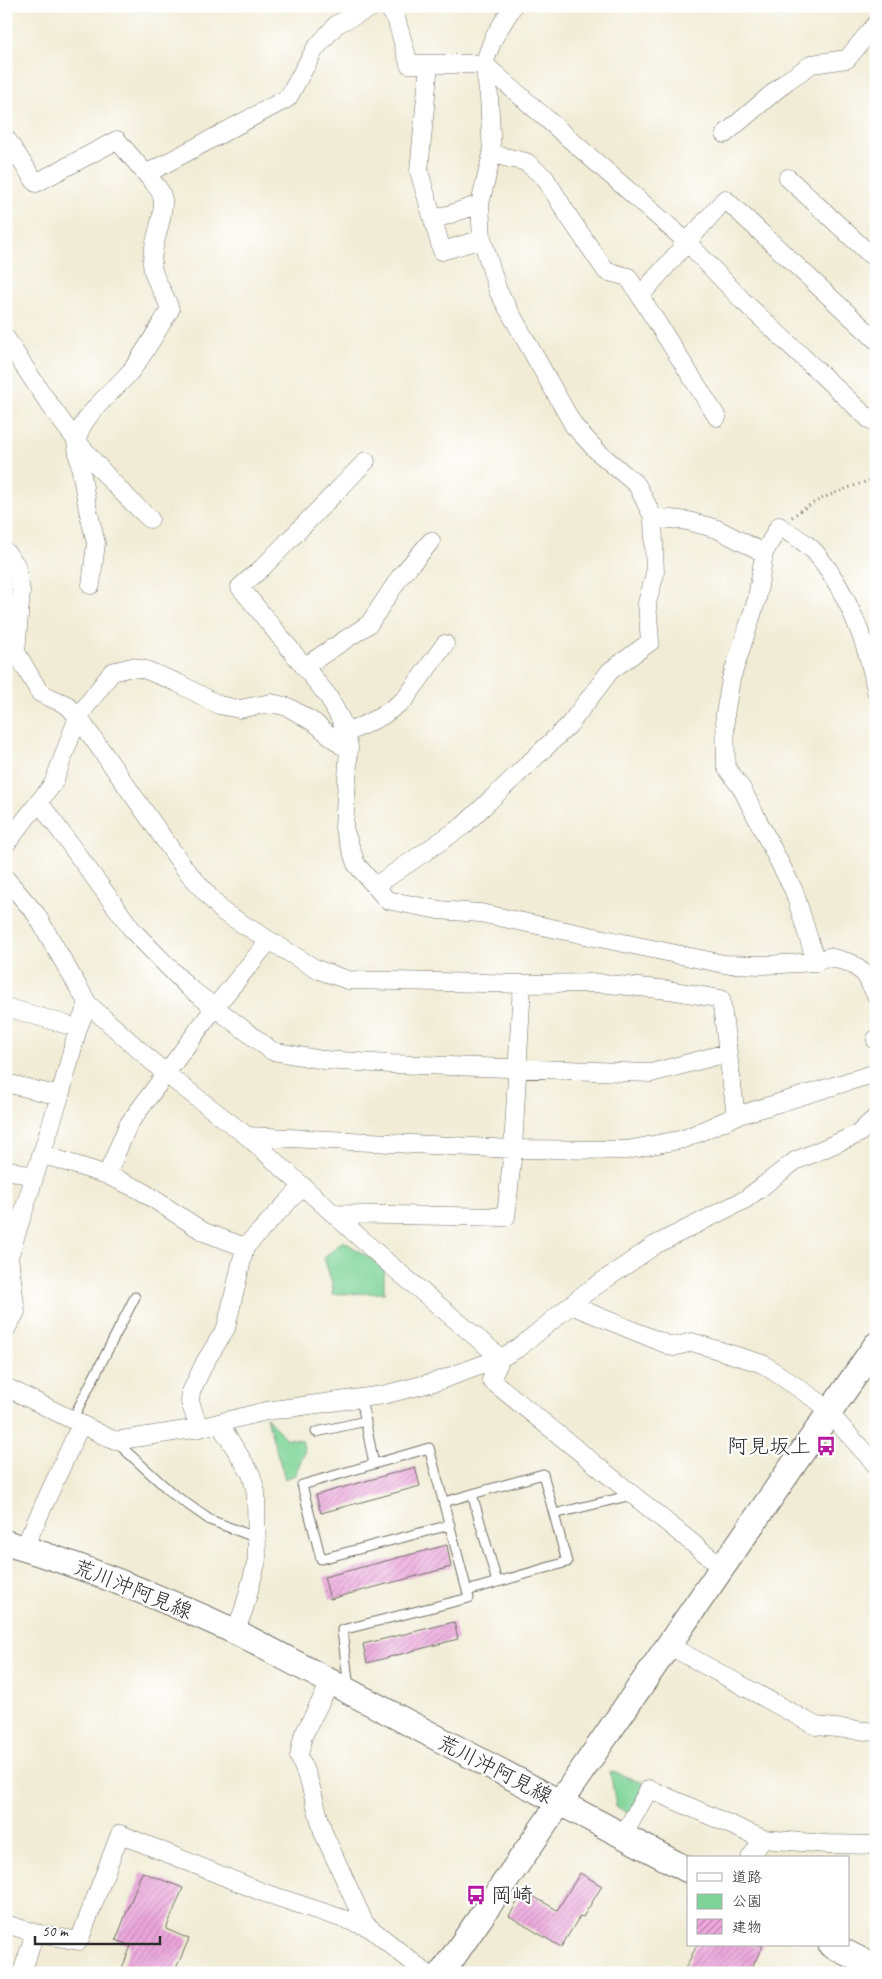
<svg xmlns="http://www.w3.org/2000/svg" width="882" height="1979" viewBox="0 0 882 1979" font-family="Caveat,'Klee One',sans-serif">
<style>
.green{fill:#7ed498;stroke:#548062}
.building{fill:url(#building-hatch)}
.lines{fill:none;stroke-linecap:round;stroke-linejoin:round}
.lane-casing{stroke:#706f66;stroke-width:11}
.street-casing{stroke:#706f66;stroke-width:19}
.secondary-casing{stroke:#706f66;stroke-width:27}
.path{stroke:#706f66;stroke-width:3;stroke-dasharray:1 4;stroke-linecap:butt}
.lane{stroke:#fff;stroke-width:9}
.street{stroke:#fff;stroke-width:18}
.secondary{stroke:#fff;stroke-width:25}
.labels{text-anchor:middle;dominant-baseline:central;stroke-width:4.5;stroke-linejoin:round;paint-order:stroke}
.poi-label{font-size:21px;fill:#2b2b2b;stroke:#fff;text-anchor:end}
.street-label{font-size:21px;fill:#2b2b2b;stroke:#fff}
</style>
<defs>
<pattern id="building-hatch" width="6" height="6" patternUnits="userSpaceOnUse" patternTransform="scale(1.25)"><rect width="6" height="6" fill="#eca6db"/><path d="M-1 1l2-2M0 6l6-6M5 7l2-2" fill="none" stroke="#bf87b2"/></pattern>
</defs>
<rect width="100%" height="100%" fill="#fff"/>
<filter id="ink" filterUnits="userSpaceOnUse"><feTurbulence type="fractalNoise" baseFrequency=".02" numOctaves="2"/><feDisplacementMap in="SourceGraphic" scale="10" xChannelSelector="R" yChannelSelector="G"/><feConvolveMatrix kernelMatrix="1 2 1 2 8 2 1 2 1" color-interpolation-filters="sRGB"/></filter>
<filter id="wash" filterUnits="userSpaceOnUse"><feTurbulence type="fractalNoise" baseFrequency=".0096" numOctaves="4" result="noise"/><feDisplacementMap in="SourceGraphic" scale="20" xChannelSelector="R" yChannelSelector="G"/><feGaussianBlur stdDeviation="1.12" result="paint"/><feColorMatrix in="noise" values="0 0 0 0 0 0 0 0 0 0 0 0 0 0 0 0 0 1.4 0 .05"/><feComposite in="paint" operator="in"/></filter>
<g filter="url(#wash)">
<rect width="100%" height="100%" fill="#f0ecd5"/>
<path class="green" d="M343,1241L384,1267V1293L332,1294L333,1286L324,1258Z
M266,1416L285,1438L302,1440L305,1451L295,1475L285,1479Z
M610,1771L644,1783L629,1814L616,1806Z"/>
<g id="blocks">
<path class="building" d="M415,1467L420,1486L321,1513L316,1495Z
M447,1545L451,1567L330,1599L324,1577Z
M454,1622L458,1639L367,1663L363,1644Z
M142,1872L183,1888L166,1929L189,1939L174,1973H120L131,1946L116,1940Z
M580,1873L602,1886L583,1917L580,1916L561,1947L509,1916L524,1891L557,1910Z
M697,1945H763L749,1973H683Z"/>
</g>
</g>
<g filter="url(#ink)">
<use href="#blocks" fill-opacity="0" stroke="#706f66" stroke-width="1"/>
<g class="lines">
<defs>
<path id="lane" d="M361,1399L374,1464
M72,1420L135,1297
M316,1432L366,1421
M115,1441L173,1494L210,1520L257,1538
M472,1494L497,1582
M444,1502L543,1474L567,1562L467,1591
M554,1514L632,1495
M349,1689L342,1630L469,1598L429,1448L302,1485L321,1559L450,1525"/>
<path id="street" d="M387,6L396,18L409,64H484L687,242L743,301L870,420L876,415
M429,64L419,171L442,251L482,239
M725,134L787,81L812,64L847,59L876,24
M6,138L36,183L117,140L146,174L288,98L315,49L337,24L375,6
M492,154L526,162L545,178L569,217L606,271L628,277L717,417
M788,178L876,260
M433,220L480,204
M640,296L725,199L876,340
M6,338C49,407 89,464 150,519
M366,461L262,568L240,587L328,696L341,720L349,747L344,828L356,864L387,900L438,910L480,913L724,964L764,965L816,962L829,957L851,963L865,974L876,995
M653,517L688,521L717,529L764,553L779,526C792,535 810,544 819,557C847,592 869,647 876,691
M6,552L16,565L21,591L16,652L40,693L67,705L78,717L185,869L223,912L316,969L348,980L522,984L598,983L669,990L721,999L736,1116L684,1139L627,1150L513,1149L247,1136
M764,553L757,599L731,679L725,714L726,767L742,789L794,891L816,962
M91,585L96,543L88,510L76,442C83,413 111,394 130,372C145,353 157,330 170,310C166,293 152,280 152,262C152,242 164,221 163,200C162,190 152,181 146,174
M304,667L369,624L400,577L431,541
M345,734L382,716L405,699L445,644
M39,802L134,932L188,987L272,1051L323,1060L391,1064L651,1073L727,1053
M6,844L53,784L78,717L112,672L132,667L146,670L178,683L219,705L239,709L271,703L288,707L315,723L341,745L349,747
M6,879L36,914L88,1004L166,1074L247,1136L388,1263L501,1358
M375,886L463,826L569,725L610,671L650,642L647,603L655,574L653,517L637,485L598,452L574,426L498,291L482,239L480,204L492,154L489,96L484,64L493,39L513,6
M6,1007L78,1028
M876,1039V1041
M6,1083L60,1096
M736,1116L876,1073
M41,1154L107,1175L140,1190L204,1232L245,1247
M6,1169L34,1177
M107,1175L128,1125L215,1007L268,942
M335,1214L506,1217L513,1149L522,984
M571,1305L673,1347L692,1342L763,1364L819,1402L876,1465
M6,1329L16,1312L9,1257L60,1096L78,1028L88,1004
M501,1358L491,1380L722,1567
M6,1387L115,1441L199,1428L266,1411L383,1395L438,1381L501,1358L520,1347L584,1294L655,1245L746,1199L795,1161L858,1134L876,1117
M219,1423L251,1474L256,1492L257,1560L244,1609L235,1632
M199,1428L190,1402L191,1392L205,1362L226,1328L245,1247L303,1186
M24,1548L81,1424
M668,1645L816,1726L876,1732
M330,1683L303,1736L299,1756L310,1784L323,1832L365,1924L426,1973
M623,1836L649,1789L763,1839
M750,1858L763,1839L827,1844L876,1845
M6,1924L35,1933L22,1973
M35,1933L79,1941L120,1834L262,1892L368,1927"/>
<path id="secondary" d="M6,1543C86,1566 162,1598 238,1633L688,1870
M831,1945L876,1968
M442,1973L876,1345"/>
</defs>
<use href="#lane" class="lane-casing"/>
<use href="#street" class="street-casing"/>
<use href="#secondary" class="secondary-casing"/>
<path class="path" d="M792,517C817,497 846,489 876,478"/>
<use href="#lane" class="lane"/>
<use href="#street" class="street"/>
<use href="#secondary" class="secondary"/>
</g>
</g>
<defs>
<symbol id="bus-bare" viewBox="-9 -9 18 18"><path d="M-5-6H5V4H4V6H2V4H-2V6H-4V4H-5ZM-3.5-4V0h7V-4ZM-3.5 1.2v1.5H-2V1.2ZM2 1.2v1.5H3.5V1.2Z" fill="#b5179e" stroke="#fff" stroke-width="2.5" paint-order="stroke"/></symbol>
</defs>
<g fill-rule="evenodd">
<use href="#bus-bare" x="812" y="1432" width="28" height="28"/>
<use href="#bus-bare" x="462" y="1881" width="28" height="28"/>
</g>
<g class="labels">
<g class="poi-label">
<text x="811" y="1446">阿見坂上</text>
<text x="491" y="1895" text-anchor="start">岡崎</text>
</g>
<g class="street-label">
<text transform="translate(133 1589) rotate(22)">荒川沖阿見線</text>
<text transform="translate(495 1769) rotate(27)">荒川沖阿見線</text>
</g>
</g>
<rect width="882" height="1979" fill="none" stroke="#fff" stroke-width="25"/>
<rect x="687" y="1856" width="162" height="90" fill="#ffffff" stroke="#aaaaaa"/>
<rect x="697" y="1873" width="25" height="8" fill="#ffffff" stroke="#aaaaaa"/>
<text x="732" y="1882" font-size="15" fill="#2b2b2b">道路</text>
<rect x="697" y="1894" width="25" height="15" fill="#7ed498" stroke="#aaaaaa"/>
<text x="732" y="1906" font-size="15" fill="#2b2b2b">公園</text>
<rect x="697" y="1919" width="25" height="15" fill="url(#building-hatch)" stroke="#aaaaaa"/>
<text x="732" y="1932" font-size="15" fill="#2b2b2b">建物</text>
<path d="M35 1936v8h125v-8" fill="none" stroke="#2b2b2b" stroke-width="2.5"/>
<text x="42" y="1936" font-size="15" fill="#2b2b2b" stroke="#ffffff" stroke-width="4" paint-order="stroke">50 m</text>
</svg>
